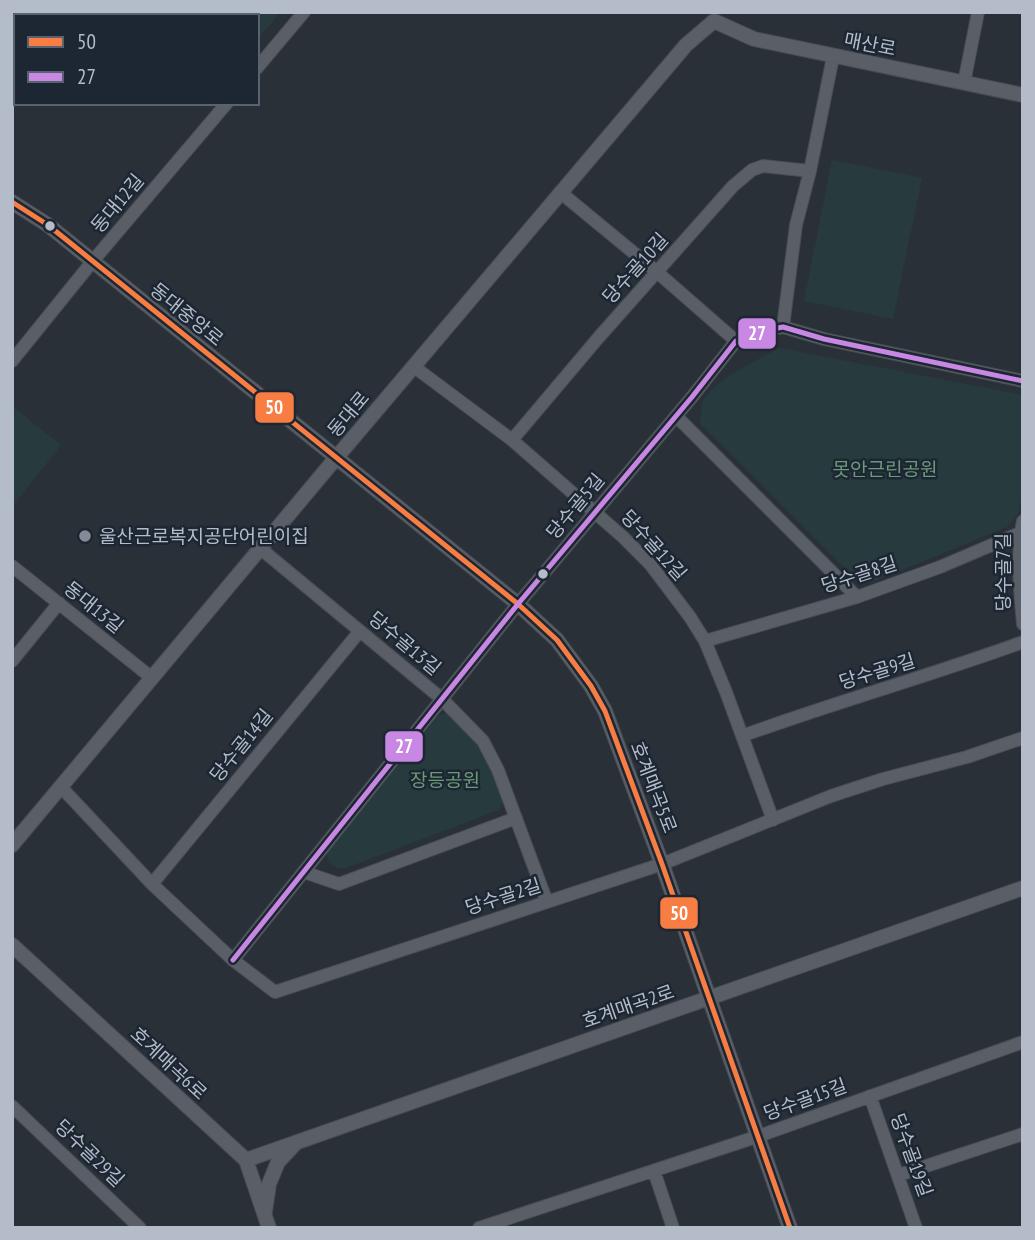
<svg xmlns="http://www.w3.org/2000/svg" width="1035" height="1240" viewBox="0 0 1035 1240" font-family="'PT Sans Narrow','Noto Sans KR',sans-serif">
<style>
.green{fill:#273a3e}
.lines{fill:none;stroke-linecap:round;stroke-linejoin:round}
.minor-casing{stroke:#484c53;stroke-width:14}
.tertiary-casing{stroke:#484c53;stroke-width:16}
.minor{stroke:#5a5e66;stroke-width:12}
.tertiary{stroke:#5a5e66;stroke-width:14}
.bus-1-casing{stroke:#1d2633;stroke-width:10}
.bus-2-casing{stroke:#1d2633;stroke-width:10}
.bus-1{stroke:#f77d43;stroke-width:5}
.bus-2{stroke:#c787e3;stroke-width:5}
.bus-dot{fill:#b4bcc9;stroke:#1d2633;stroke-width:2.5}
.poi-dot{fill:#848b96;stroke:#1d2633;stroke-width:2.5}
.labels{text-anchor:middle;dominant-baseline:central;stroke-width:5;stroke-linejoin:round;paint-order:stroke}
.street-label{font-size:19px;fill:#b4bcc9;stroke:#1d2633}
.park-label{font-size:19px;fill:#6b9a76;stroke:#1d2633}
.poi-label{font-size:19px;fill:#b4bcc9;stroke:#1d2633;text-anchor:start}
.line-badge{stroke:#1d2633;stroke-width:2.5}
.badge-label{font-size:19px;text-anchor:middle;font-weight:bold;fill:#fff}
</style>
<rect width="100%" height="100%" fill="#2a3038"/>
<path class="green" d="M171,12H281L257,39V16H168Z
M832,160L922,178L893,319L804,301Z
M780,348L1023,395V486L1018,515L1007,527L870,583L859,582L700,423C701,416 701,407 703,401C709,384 763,356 780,348Z
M12,406L61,445L12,507Z
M449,713C479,740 487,762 504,797L499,810L346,868H338L329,862L327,853L439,715Z"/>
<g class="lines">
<defs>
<path id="minor" d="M257,68L304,12
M964,83L978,12
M560,192L657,272L736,341
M783,327L796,225L810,171L833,57
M12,361L92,262L227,103
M413,366L512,440L623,537L650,564L690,617L705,641L726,692L773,820
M676,416L857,597
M512,440L599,337L733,186L752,170L763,166L810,171
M1023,521C1016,554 1020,591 1023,624
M261,549L442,699L483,741L498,770L547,902
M12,566L152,678
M705,641L857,597L940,567L1020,533
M12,661L59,603
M742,736C835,702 930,676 1023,642
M61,787L152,884L233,960L275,992L662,864L831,796L883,779L967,757L1023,738
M304,872L339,884L516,818
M152,884L360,631
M233,960L518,604L692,397L736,341L767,330L783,327L824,339L1023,381
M870,1096L916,1228
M12,1106L140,1228
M654,1171L673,1228
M899,1175L1023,1134
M479,1228L759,1136L1023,1042"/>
<path id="tertiary" d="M12,202L48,225L518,604L557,640L591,686L605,711L662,864L790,1228
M12,845L336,458L686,45L714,21L754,39L1023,95
M12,945L246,1160L269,1228
M246,1160L1023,888
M265,1211L269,1184L278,1162L294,1145"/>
</defs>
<use href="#minor" class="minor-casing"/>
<use href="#tertiary" class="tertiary-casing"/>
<use href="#minor" class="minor"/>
<use href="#tertiary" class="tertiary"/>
<defs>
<path id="bus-1" d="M12,202L48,225L518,604L557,640L591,686L605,711L662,864L790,1228"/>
<path id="bus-2" d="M233,960L518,604L692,397L736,341L767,330L783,327L824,339L1023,381"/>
</defs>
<use href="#bus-1" class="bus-1-casing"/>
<use href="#bus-2" class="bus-2-casing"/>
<use href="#bus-1" class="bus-1"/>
<use href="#bus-2" class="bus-2"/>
</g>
<g class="bus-dot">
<circle cx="50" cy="226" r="6"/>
<circle cx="543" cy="574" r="6"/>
</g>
<circle class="poi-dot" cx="85" cy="536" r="7"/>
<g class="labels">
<g class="street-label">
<text transform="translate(870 44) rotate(11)">매산로</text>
<text transform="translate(117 203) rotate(-50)">동대12길</text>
<text transform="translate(635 268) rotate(-48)">당수골10길</text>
<text transform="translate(187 314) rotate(39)">동대중앙로</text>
<text transform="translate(348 414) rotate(-50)">동대로</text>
<text transform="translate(575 506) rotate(-50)">당수골5길</text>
<text transform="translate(654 545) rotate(48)">당수골12길</text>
<text transform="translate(1003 572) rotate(-90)">당수골7길</text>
<text transform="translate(859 574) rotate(-18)">당수골8길</text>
<text transform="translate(94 607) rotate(39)">동대13길</text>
<text transform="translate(405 643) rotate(40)">당수골13길</text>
<text transform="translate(877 671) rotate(-17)">당수골9길</text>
<text transform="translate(241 745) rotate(-51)">당수골14길</text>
<text transform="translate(654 787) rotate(69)">호계매곡5로</text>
<text transform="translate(503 896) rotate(-18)">당수골2길</text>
<text transform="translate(628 1006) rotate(-19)">호계매곡2로</text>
<text transform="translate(169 1063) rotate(43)">호계매곡6로</text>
<text transform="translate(805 1099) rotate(-20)">당수골15길</text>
<text transform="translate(90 1153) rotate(44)">당수골29길</text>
<text transform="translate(912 1155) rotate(70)">당수골19길</text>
</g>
<g class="park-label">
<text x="885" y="469">못안근린공원</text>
<text x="445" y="780">장등공원</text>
</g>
<g class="poi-label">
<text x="99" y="536">울산근로복지공단어린이집</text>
</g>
</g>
<g class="line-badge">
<rect x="737" y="317" width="40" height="33" rx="7" fill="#c787e3"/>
<rect x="254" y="391" width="41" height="33" rx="7" fill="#f77d43"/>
<rect x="384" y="730" width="40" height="33" rx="7" fill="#c787e3"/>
<rect x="659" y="896" width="40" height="34" rx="7" fill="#f77d43"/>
</g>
<g class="badge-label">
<text x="757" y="340">27</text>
<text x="274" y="414">50</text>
<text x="404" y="753">27</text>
<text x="679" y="920">50</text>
</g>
<rect width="1035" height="1240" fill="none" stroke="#b4bcc9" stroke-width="28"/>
<rect x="14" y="14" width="245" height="91" fill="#1d2633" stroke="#59626f" stroke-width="2"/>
<rect x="28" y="37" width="35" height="10" fill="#f77d43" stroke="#59626f" stroke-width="2"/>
<text x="77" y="49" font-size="21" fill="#b4bcc9">50</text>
<rect x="28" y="72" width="35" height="10" fill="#c787e3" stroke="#59626f" stroke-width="2"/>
<text x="77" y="84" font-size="21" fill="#b4bcc9">27</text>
</svg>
